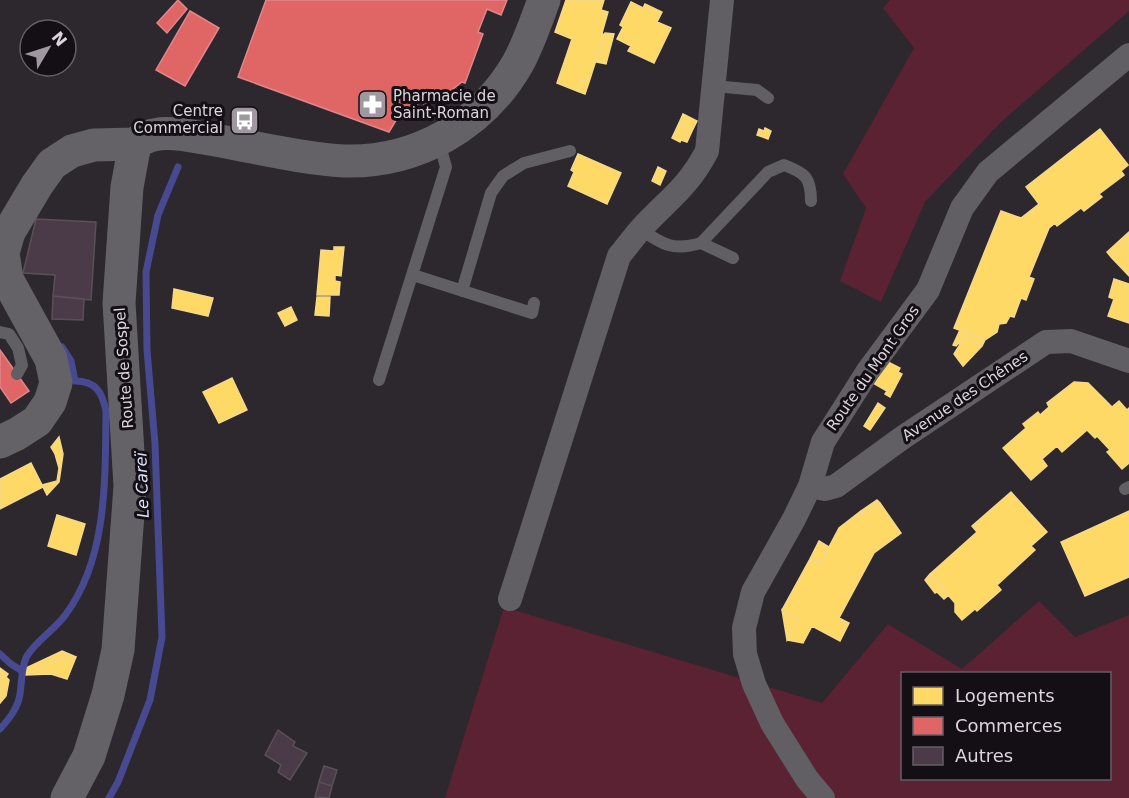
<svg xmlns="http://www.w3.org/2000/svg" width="1129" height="798" viewBox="0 0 1129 798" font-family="'DejaVu Sans',sans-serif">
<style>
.green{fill:#5b2233;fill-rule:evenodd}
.homes{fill:#ffd966;stroke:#f5d88a;stroke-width:1.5}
.shops{fill:#e06666;stroke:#df878a;stroke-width:1.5}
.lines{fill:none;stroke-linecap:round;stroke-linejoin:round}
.stream{stroke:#474a90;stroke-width:7}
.building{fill:#4b3b48;stroke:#585257;stroke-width:1.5}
.lane{stroke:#615f63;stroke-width:12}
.street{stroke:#615f63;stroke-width:24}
.secondary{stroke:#646266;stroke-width:33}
.labels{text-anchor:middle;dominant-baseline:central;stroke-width:6;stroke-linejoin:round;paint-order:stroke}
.poi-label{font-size:15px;fill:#ddd5de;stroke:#140f15;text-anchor:start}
.street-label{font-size:15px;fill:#ddd5de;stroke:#140f15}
.water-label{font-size:16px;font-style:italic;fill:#dee2f8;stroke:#140f15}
</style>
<rect width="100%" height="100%" fill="#2d272e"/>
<path class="green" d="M890,0H1129V11L1001,122L925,202L881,302L840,281L866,208L843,174L914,48L883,8Z
M1039,601L1075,637L1129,615V798H445L504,607L822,703L888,624L962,669ZM902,674H1110V778H902Z"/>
<path class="homes" d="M566,0H604L601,10L608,12L602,33L604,35L589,82L581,80L577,91L557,83L572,39L555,32Z
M631,2L643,8L645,4L662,12L657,22L671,28L654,63L628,51L631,46L617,39L623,27L620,25Z
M605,33L614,34L606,64L596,62Z
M581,80L589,82L585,94L577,91Z
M683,114L697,121L693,129L679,123Z
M679,123L687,127L680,142L672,138Z
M687,127L693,129L687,142L681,140Z
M765,128L771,131L768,139L757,135L759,129L764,131Z
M1100,129L1128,165L1121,171L1124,175L1099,194L1102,197L1084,211L1081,208L1057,226L1055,223L1049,228L1029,277L1034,279L1026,300L1021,298L1014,317L1010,316L1006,323L999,324L997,332L985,340L954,328L1001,211L1021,218L1039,204L1026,187Z
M578,154L621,173L607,204L568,186L574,172L571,170Z
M658,167L666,171L660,185L652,181Z
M1129,232V241L1111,257L1107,252Z
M1129,241V276L1111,257Z
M334,247H344L341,276L335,275V281L340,282L339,295H317L321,250L334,251Z
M1114,279L1129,284V323L1108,316L1114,299L1109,297Z
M174,289L213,298L208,316L172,308Z
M317,297H330L329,316L315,315Z
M291,307L297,320L285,326L278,313Z
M960,330L985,340L982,346L964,338L956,346L953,345Z
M964,338L982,346L963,366L954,354Z
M886,361L900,368L898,372L902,374L890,397L885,394L887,391L873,383Z
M232,378L247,410L219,423L203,392Z
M1074,382L1088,383L1112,407L1119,401L1127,410L1129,408V463L1122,469L1107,452L1110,450L1097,436L1095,438L1087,430L1062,452L1057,446L1042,459L1047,466L1031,480L1003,448L1026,428L1023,424L1038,412L1040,415L1049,407L1047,403Z
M878,403L885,408L870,430L864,426Z
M59,437L63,454L59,482L47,495L42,485L57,481L59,468L55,454L51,447Z
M31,463L43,487L0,509V479Z
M1011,492L1047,532L1031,546L1035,550L997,585L1001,590L977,611L975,609L962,620L955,612V603L930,574L977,532L972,526Z
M877,500L880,503L863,515L861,511Z
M880,503L901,533L874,553L839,618L849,623L840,641L812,626L803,643L787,640L798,619L782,610L810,559L820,564L839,528L861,511L863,515Z
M1129,511V577L1085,596L1061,542Z
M57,515L85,524L76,555L48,546Z
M819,541L829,547L820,564L810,559Z
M930,574L949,595L944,599L937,592L935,593L925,580Z
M782,610L798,619L787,640Z
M62,651L76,657L63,658L25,675L26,668Z
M76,657L67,679L51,674L25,675L63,658Z
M0,668L8,674L6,677L9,680L6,696L0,703Z"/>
<path class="shops" d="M178,0L187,9L167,33L157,23Z
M266,0H507L501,15L487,9L478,32L483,34L465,83L462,82L453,89L454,91L424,104L423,102L414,105L411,113L398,117L389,132L238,77Z
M190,11L219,28L185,86L156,70Z
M0,350L29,391L11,403L0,387Z"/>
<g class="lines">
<path class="stream" d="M0,654L11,664L22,671
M0,729C9,719 18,708 20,694C22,682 21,669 26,658C33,643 56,629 66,614C108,557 105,478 106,411C102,392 96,381 75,381L71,361L62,347
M109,798L118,782L150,700L162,637L155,444L147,350L146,272L158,215L178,167"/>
</g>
<path class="building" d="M36,219L96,222L91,300L53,296L55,275L23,273Z
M53,296L84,299L83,320L52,319Z
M278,730L295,742L293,746L307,753L290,780L278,772L281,765L265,755Z
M324,766L337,770L332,786L319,782Z
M319,782L332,786L329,798L315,797Z"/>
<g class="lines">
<path class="lane" d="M714,86L757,90L768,98
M640,229C663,245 673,251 701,243L768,172L784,165C805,173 811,177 811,201
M701,243L733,258
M413,275L532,313L534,303
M462,291L491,193L503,176L524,163L570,151
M0,332L9,334L18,348L22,365L17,374
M379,380L446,167L439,142
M1125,489L1129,487"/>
<path class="street" d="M810,486L825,489L836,486L902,438L1046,342L1071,341L1129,361
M510,599L619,256C626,248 632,239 640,230C666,201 688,188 707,151L722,0
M823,798L807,779L772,723L754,684L745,654L744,628L753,592L794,519L810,486L823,442L868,371L928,290L962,208L988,172L1129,55"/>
<path class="secondary" d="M135,144C156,127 184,135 209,139C251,146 302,159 344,161C416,163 482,126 518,63C529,43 536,21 544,0
M0,442L17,434L37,421L50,402L56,383L51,359L7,279L3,253L9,232L37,185L52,164L72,151L94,145L135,144
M67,798L89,756L108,695L118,650L130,486L119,303L127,187L135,144"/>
</g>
<defs>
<symbol id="pharmacy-square" viewBox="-11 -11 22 22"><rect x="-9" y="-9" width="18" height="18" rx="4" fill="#9f98a0" stroke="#140f15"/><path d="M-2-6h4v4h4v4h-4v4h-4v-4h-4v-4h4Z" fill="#fff"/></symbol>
<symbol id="bus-square" viewBox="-11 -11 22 22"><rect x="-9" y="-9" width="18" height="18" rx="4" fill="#9f98a0" stroke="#140f15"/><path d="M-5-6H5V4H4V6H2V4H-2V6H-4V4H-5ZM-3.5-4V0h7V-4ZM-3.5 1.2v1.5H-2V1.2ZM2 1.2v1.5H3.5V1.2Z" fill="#fff"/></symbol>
</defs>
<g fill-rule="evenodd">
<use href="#pharmacy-square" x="356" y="88" width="33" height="33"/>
<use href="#bus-square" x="228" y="104" width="33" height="33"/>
</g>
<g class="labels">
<g class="poi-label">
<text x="393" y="96">Pharmacie de<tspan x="393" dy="17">Saint-Roman</tspan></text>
<text x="223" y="111" text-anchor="end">Centre<tspan x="223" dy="17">Commercial</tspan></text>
</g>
<g class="street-label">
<text transform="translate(124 368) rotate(-94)">Route de Sospel</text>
<text transform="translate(873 368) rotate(-55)">Route du Mont Gros</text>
<text transform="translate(965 396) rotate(-34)">Avenue des Chênes</text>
</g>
<g class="water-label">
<text transform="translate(142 485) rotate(-92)">Le Careï</text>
</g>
</g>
<rect x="901" y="672" width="210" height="108" fill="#140f15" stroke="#645e65" stroke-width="1.5"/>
<rect x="913" y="687" width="30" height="18" fill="#ffd966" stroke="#645e65" stroke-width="1.5"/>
<text x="955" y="702" font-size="18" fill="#ddd5de">Logements</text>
<rect x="913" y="717" width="30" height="18" fill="#e06666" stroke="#645e65" stroke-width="1.5"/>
<text x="955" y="732" font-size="18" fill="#ddd5de">Commerces</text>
<rect x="913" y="747" width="30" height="18" fill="#4b3b48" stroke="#645e65" stroke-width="1.5"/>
<text x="955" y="762" font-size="18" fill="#ddd5de">Autres</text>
<g transform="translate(48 48) rotate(51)"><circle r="28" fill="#140f15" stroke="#645e65" stroke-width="1.5"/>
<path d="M0-4.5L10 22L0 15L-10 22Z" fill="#9f98a0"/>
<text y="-9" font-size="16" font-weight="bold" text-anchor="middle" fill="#ddd5de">N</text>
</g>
</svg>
